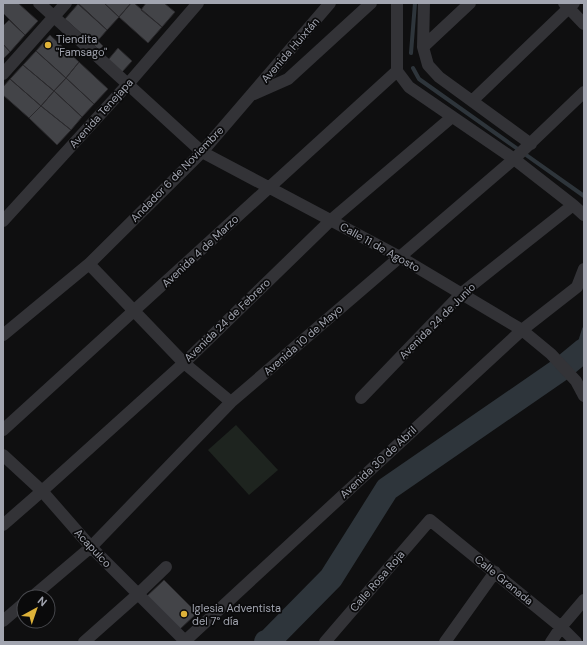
<svg xmlns="http://www.w3.org/2000/svg" width="587" height="645" viewBox="0 0 587 645" font-family="'DM Sans',sans-serif">
<style>
.green{fill:#1e241f}
.lines{fill:none;stroke-linecap:round;stroke-linejoin:round}
.stream{stroke:#2e353b;stroke-width:4}
.river{stroke:#2e353b;stroke-width:24}
.building{fill:#434448;stroke:#2a292c}
.street{stroke:#333337;stroke-width:12}
.poi-dot{fill:#deb239;stroke:#0a0a0b;stroke-width:1.5}
.labels{text-anchor:middle;dominant-baseline:central;stroke-width:3.5;stroke-linejoin:round;paint-order:stroke}
.poi-label{font-size:11px;fill:#a2a5b0;stroke:#0a0a0b;text-anchor:start}
.street-label{font-size:11px;fill:#a2a5b0;stroke:#0a0a0b}
</style>
<rect width="100%" height="100%" fill="#0f0f10"/>
<path class="green" d="M236,425L278,470L249,495L208,450Z"/>
<g class="lines">
<path class="stream" d="M411,53L415,3
M413,68L419,79L584,196
M575,358L584,329"/>
<path class="river" d="M266,642L269,641L331,578L387,489L561,369L584,350"/>
</g>
<path class="building" d="M3,3H18L38,21L25,35L3,13Z
M78,3H104L119,17L107,30Z
M104,3H131L119,17Z
M131,3H134L162,27L148,43L119,17Z
M146,3H164L175,12L162,27L141,10Z
M78,4L107,30L94,45L65,19Z
M9,20L25,35L10,52L3,44V26Z
M50,35L79,62L66,78L36,51Z
M98,41L103,46L99,50L94,45Z
M3,44L10,52L3,59Z
M118,48L132,61L122,72L108,60Z
M36,51L66,78L54,91L23,65Z
M79,62L108,89L94,104L66,78Z
M23,65L54,91L41,106L10,79Z
M66,78L94,104L82,117L54,91Z
M10,79L41,106L29,118L3,95V87Z
M54,91L82,117L71,130L41,106Z
M41,106L71,130L57,145L29,118Z
M164,580L197,613L178,631L147,596Z"/>
<g class="lines">
<path class="street" d="M39,3L202,152L400,257L522,330L551,354L576,381L584,396
M424,3L423,47L428,65L439,77L531,144
M564,3L584,24
M423,47L470,3
M397,71L409,87L514,159L573,205L584,215
M397,71V3
M3,74L66,3
M254,94L288,79L371,3
M472,101L574,3
M3,221L128,84L198,3
M89,264L184,363L231,402
M3,335L89,264L202,152L330,3
M361,398L462,293L573,205
M3,430L397,71
M3,455L42,491L91,547L185,641
M3,525L42,491L184,363L331,220L452,117
M32,597L91,547L231,402L514,159L584,92
M3,621L24,603
M84,642L137,595L166,567
M184,642L522,330L577,287L584,269
M325,642L430,520L561,627L576,642
M445,642L495,572
M551,642L561,627L584,600"/>
</g>
<g class="poi-dot">
<circle cx="48" cy="45" r="4"/>
<circle cx="184" cy="614" r="4"/>
</g>
<g class="labels">
<g class="poi-label">
<text x="56" y="39">Tiendita<tspan x="56" dy="13">"Famsago"</tspan></text>
<text x="192" y="608">Iglesia Adventista<tspan x="192" dy="13">del 7° día</tspan></text>
</g>
<g class="street-label">
<text transform="translate(290 50) rotate(-49)">Avenida Huixtán</text>
<text transform="translate(101 113) rotate(-48)">Avenida Tenejapa</text>
<text transform="translate(177 174) rotate(-46)">Andador 6 de Noviembre</text>
<text transform="translate(380 247) rotate(29)">Calle 11 de Agosto</text>
<text transform="translate(200 251) rotate(-43)">Avenida 4 de Marzo</text>
<text transform="translate(227 320) rotate(-44)">Avenida 24 de Febrero</text>
<text transform="translate(437 321) rotate(-45)">Avenida 24 de Junio</text>
<text transform="translate(303 340) rotate(-41)">Avenida 10 de Mayo</text>
<text transform="translate(378 462) rotate(-43)">Avenida 30 de Abril</text>
<text transform="translate(93 548) rotate(47)">Acapulco</text>
<text transform="translate(504 580) rotate(39)">Calle Granada</text>
<text transform="translate(377 581) rotate(-49)">Calle Rosa Roja</text>
</g>
</g>
<rect width="587" height="645" fill="none" stroke="#a2a5b0" stroke-width="8"/>
<g transform="translate(36 609) rotate(40)"><circle r="19" fill="#0a0a0b" stroke="#47484d"/>
<path d="M0-3L7 15L0 10L-7 15Z" fill="#deb239"/>
<text y="-6" font-size="11" font-weight="bold" text-anchor="middle" fill="#a2a5b0">N</text>
</g>
</svg>
